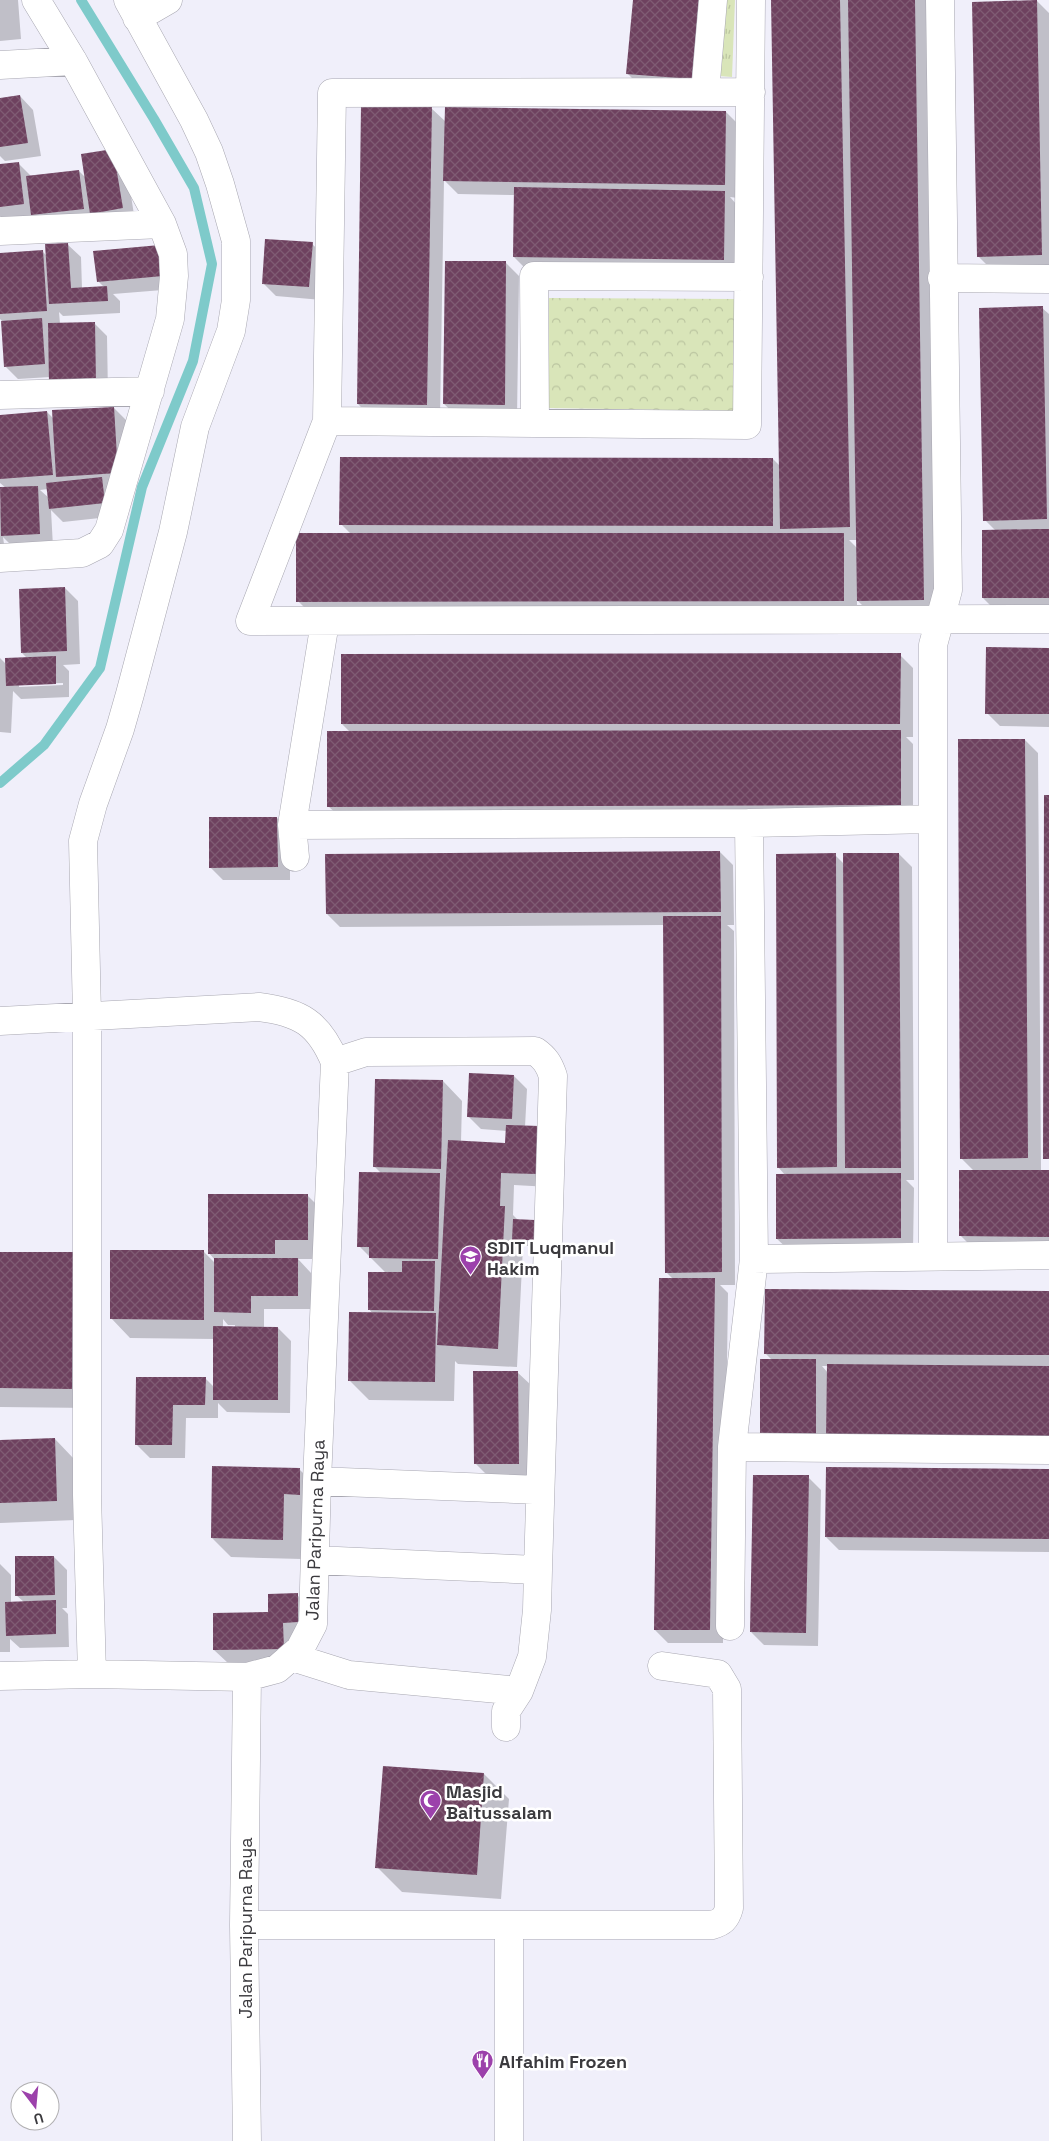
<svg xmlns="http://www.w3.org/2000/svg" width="1049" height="2141" viewBox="0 0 1049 2141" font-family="'Space Grotesk',sans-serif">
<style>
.grass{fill:url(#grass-tufts)}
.park{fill:url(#park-crowns)}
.shadow{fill:#0003;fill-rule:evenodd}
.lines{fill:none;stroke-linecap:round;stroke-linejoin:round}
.stream{stroke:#7ecaca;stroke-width:10}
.building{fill:url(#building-cross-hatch)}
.minor-casing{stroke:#a8a7b1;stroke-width:29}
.minor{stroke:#fff;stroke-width:28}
.labels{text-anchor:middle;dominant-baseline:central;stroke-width:5;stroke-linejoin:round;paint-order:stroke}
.poi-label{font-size:18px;font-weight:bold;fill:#3b3a3e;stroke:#fff;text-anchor:start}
.street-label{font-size:18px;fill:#3b3a3e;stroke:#fff}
</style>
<defs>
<pattern id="grass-tufts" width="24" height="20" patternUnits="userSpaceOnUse" patternTransform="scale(1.25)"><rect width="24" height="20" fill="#d9e5b9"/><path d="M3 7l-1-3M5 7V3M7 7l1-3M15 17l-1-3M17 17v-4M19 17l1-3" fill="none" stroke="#bbc5a0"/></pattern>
<pattern id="park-crowns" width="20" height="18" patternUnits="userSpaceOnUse" patternTransform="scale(1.25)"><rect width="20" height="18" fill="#d9e5b9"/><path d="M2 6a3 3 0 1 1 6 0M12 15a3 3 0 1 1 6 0" fill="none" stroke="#bbc5a0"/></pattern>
<pattern id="building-cross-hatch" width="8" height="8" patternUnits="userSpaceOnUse" patternTransform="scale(1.25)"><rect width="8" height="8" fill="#6e415f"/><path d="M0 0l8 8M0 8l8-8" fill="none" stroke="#7f5b73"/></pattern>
</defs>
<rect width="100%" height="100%" fill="#f0effa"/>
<path class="grass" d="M722,0H735L732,77L719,76Z"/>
<path class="park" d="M549,298L736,299L734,411L548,408Z"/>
<path class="shadow" d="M0,0H18L21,39L0,41Z
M634,0H713L705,92L640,86L627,73Z
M772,0H928L937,613L871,614L857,600V614H311L298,601L351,534L341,524L773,459L780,466ZM849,540H857V548Z
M1037,1L1049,13V268L992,270L978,256Z
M20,96L33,110L41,156L5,161L0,156V100Z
M431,108L446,122L726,112L739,125L738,198L730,197L737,205L736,273L527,270L514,257L515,195L458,194L444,180L440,418L371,417L358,404Z
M18,163L31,176L79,171L86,178L126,164L135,221H5L0,216V166Z
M67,244L81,257L82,289L104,287L98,281L159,246L175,289L113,294L120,301V313L63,316L59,312L60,324L94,323L107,336L108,396L50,377L18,379L5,366L2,321L0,319V254L42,251L47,256Z
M312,244L326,257L322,300L276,296L263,283Z
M506,263L519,276L517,418L458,417L444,404Z
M1042,308L1049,314V611H996L983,598L996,531L985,520Z
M114,408L127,421L118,516L63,522L51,510L53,547L15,549L3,537L4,544H0V508L1,509L6,488L0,483V416L47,412L54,419ZM48,489L49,498L40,490Z
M65,588L78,601L80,664L63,665L69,671V697L21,699L13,691L11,733L0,732V658L7,665L28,659L22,653ZM63,683V685L19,687V684Z
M1049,649V727L1000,726L987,713Z
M900,655L913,668V737H906L913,744V817L342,819L328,806L351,733L342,724Z
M1025,740L1038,753L1041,1172H1049V1249L973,1248L960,1235L975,1172L962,1159Z
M277,818L290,831V880H223L210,867Z
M720,852L733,865L734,925H727L734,931L735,1285H720L728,1293L723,1643H668L655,1630L673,1279L666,1272L664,925L340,927L327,914Z
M899,854L912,867L914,1180H906L914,1188L913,1251L791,1252L777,1239L786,1176L778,1167L835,855L844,864Z
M514,1076L527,1089L525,1127L550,1187L514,1185L513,1215L518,1220L535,1221L540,1246H523L517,1367L458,1364L455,1361L454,1401L369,1400L349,1380L373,1314L369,1309L386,1273L359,1246L381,1173L375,1167L443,1081L462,1101L461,1142L507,1144V1131L481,1129L468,1116Z
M308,1196L327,1215V1259H298L311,1273V1309H264V1328H278L291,1341L290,1413L227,1412L218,1403V1418H186L185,1458H150L137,1445L138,1378H205L214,1387V1339L130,1338L111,1318L204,1252L215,1263V1260L209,1253ZM223,1319L228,1325H235V1328H223Z
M0,1253H72L92,1273L91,1408L0,1407Z
M1049,1292V1455L828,1451L762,1360H772L765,1353ZM822,1366H828V1373Z
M517,1372L531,1385L532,1476L489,1477L475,1463Z
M55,1439L74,1459L76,1520L0,1523V1442Z
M300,1470L319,1489L302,1559L231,1557L212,1538Z
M1049,1470V1552L839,1550L826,1537Z
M808,1477L821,1490L818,1646L764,1645L751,1632Z
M54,1557L67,1570V1608H62L68,1614L69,1647L20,1648L10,1639V1652H0V1564L11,1575V1603L24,1602L16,1595Z
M297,1595L311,1608L296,1661L228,1663L214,1650Z
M384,1767L484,1774L509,1799L501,1899L402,1892L377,1867Z"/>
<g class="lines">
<path class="stream" d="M0,783L44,745L100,668L142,487L193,361L212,264L194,188L154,119L81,0"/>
</g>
<path class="building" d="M633,0H699L692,79L626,74Z
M771,0H840L850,527L780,529Z
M848,0H915L924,600L857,601Z
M1037,0L1042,255L977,257L972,2Z
M20,95L28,143L0,147V98Z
M361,106H432L427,405L357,404Z
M445,107L726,111L725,185L443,181Z
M113,149L123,208L90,214L81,154Z
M19,162L24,204L0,207V164Z
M79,170L84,209L31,215L26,176Z
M514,187L725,191L724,260L513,257Z
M265,239L313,242L309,287L262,284Z
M68,243L71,288L107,286L108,301L49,304L45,244Z
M160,245L163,276L97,282L93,251Z
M43,250L47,311L0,314V253Z
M445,261H506L505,405L443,404Z
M1043,306L1047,519L983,521L979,308Z
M42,318L45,364L4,367L1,321Z
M95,322L96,383L49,384L48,323Z
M114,407L118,473L56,477L52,410Z
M47,411L53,475L0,479V415Z
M340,457L773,458V526L339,525Z
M102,477L105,503L49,509L46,483Z
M38,486L40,534L1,536L0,487Z
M1038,529H1049V598H982V530Z
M296,533H844V601L296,602Z
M65,587L67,651L21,653L19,589Z
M986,647L1049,648V714H985Z
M901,653L900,724H341V654Z
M56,656V684L6,686L5,658Z
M901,730V805L327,807V731Z
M958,739H1025L1028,1158L960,1159Z
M1044,795H1049V1159H1043Z
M209,817H277L278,867L209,868Z
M720,851L721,912L326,914L325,854Z
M836,853L837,1167L777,1168L776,854Z
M843,853H899L901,1168H845Z
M663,916H721L722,1272L665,1273Z
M469,1073L514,1075L512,1119L467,1117Z
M375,1079L443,1080L441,1169L373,1167Z
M506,1125L540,1126L537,1174L501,1173L500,1206H505L498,1349L437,1345L448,1140L505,1143Z
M959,1170H1049V1237L959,1236Z
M359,1172L440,1173L438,1259L369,1258V1247H357Z
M901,1173V1238L776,1239V1174Z
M208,1194H308V1240H275V1254H208Z
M513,1219L535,1220L534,1240H512Z
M110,1250H204V1320L110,1319Z
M0,1252H73L72,1389L0,1388Z
M214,1258H298V1296H251V1313L214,1312Z
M402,1261H435L434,1311L368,1310V1272H402Z
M659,1278H715L710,1630H654Z
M765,1289L1049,1291V1355L764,1354Z
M349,1312L436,1313L435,1382L348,1381Z
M213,1326L278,1327V1400H213Z
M760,1359H816V1438H760Z
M827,1364L1049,1366V1442L826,1441Z
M473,1371H518L519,1464H474Z
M136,1377H206L205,1405H173L172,1445H135Z
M55,1438L57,1501L0,1503V1440Z
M212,1466L300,1468V1495L284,1494L283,1540L211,1538Z
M826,1467L1049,1469V1539L825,1537Z
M753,1475H809L806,1633L750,1632Z
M15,1556H54L55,1595L15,1596Z
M298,1593V1622L283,1623L284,1649L213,1650V1613L268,1612V1594Z
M56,1600V1634L6,1636L5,1602Z
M383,1766L484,1773L477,1875L375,1868Z"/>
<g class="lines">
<defs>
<path id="minor" d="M137,18L168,0
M0,65L73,61
M705,92L713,0
M751,92L332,93L327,421L250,621L1049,619
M0,231L162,224
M942,278L1049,279
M0,395L150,391
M327,421L747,425L751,0
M535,423L534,276L749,277
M0,558L82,553L100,544L109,530L170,319L174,276L173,254L162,224L73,61L36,0
M292,825L749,823L932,819
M295,857L292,825L325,622
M0,1021L259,1007C300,1012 319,1023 335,1062L317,1481L313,1624L300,1649L277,1669L247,1677L92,1674L0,1676
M335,1062L366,1052L535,1051C545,1058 549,1064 553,1076L538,1570
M933,1256V645L948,590L940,0
M754,1259L1049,1255
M732,1447L1049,1450
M317,1481L540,1490
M315,1560L538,1570L537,1610L532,1657L519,1691L506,1711V1727
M730,1626L732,1447L754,1259L749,823
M292,1657L349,1675L519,1691
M92,1674L87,1495V1015L83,841L93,804L120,729L130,694L173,532L195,427L231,331L236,300V241L220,184L209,152L194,120L128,0
M244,1925H712C722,1922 726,1919 729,1908L727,1689L718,1674L662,1666
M509,1926V2141
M247,2141L244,1925L247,1677"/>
</defs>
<use href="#minor" class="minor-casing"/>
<use href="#minor" class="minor"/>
</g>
<defs>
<symbol id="school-pin" viewBox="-11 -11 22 30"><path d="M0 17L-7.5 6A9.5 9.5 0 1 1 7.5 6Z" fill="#9c41ab" stroke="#fff"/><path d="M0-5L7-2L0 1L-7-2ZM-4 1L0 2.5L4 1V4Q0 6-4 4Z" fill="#fff"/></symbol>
<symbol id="mosque-pin" viewBox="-11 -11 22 30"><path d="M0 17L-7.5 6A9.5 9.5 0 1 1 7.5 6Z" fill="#9c41ab" stroke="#fff"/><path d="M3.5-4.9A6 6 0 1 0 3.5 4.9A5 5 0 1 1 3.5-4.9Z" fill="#fff"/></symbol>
<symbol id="restaurant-pin" viewBox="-11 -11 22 30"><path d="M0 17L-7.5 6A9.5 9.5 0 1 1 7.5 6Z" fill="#9c41ab" stroke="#fff"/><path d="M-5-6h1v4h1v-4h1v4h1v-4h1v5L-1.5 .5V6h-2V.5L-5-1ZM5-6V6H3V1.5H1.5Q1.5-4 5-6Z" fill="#fff"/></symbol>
</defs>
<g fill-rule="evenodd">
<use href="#school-pin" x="458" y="1244" width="25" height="34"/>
<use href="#mosque-pin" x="418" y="1788" width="25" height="34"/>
<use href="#restaurant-pin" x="470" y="2048" width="25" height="34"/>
</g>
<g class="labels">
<g class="poi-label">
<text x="487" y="1247">SDIT Luqmanul<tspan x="487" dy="21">Hakim</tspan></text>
<text x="446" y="1791">Masjid<tspan x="446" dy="21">Baitussalam</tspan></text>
<text x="499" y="2061">Alfahim Frozen</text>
</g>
<g class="street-label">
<text transform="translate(315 1530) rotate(-88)">Jalan Paripurna Raya</text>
<text transform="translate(245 1928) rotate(-90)">Jalan Paripurna Raya</text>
</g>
</g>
<g transform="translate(35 2106) rotate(164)"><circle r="24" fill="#ffffff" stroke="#b1b0b2"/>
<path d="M0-4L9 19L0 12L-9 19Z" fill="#9c41ab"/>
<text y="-8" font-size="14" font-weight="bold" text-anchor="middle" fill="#3b3a3e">U</text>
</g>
</svg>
